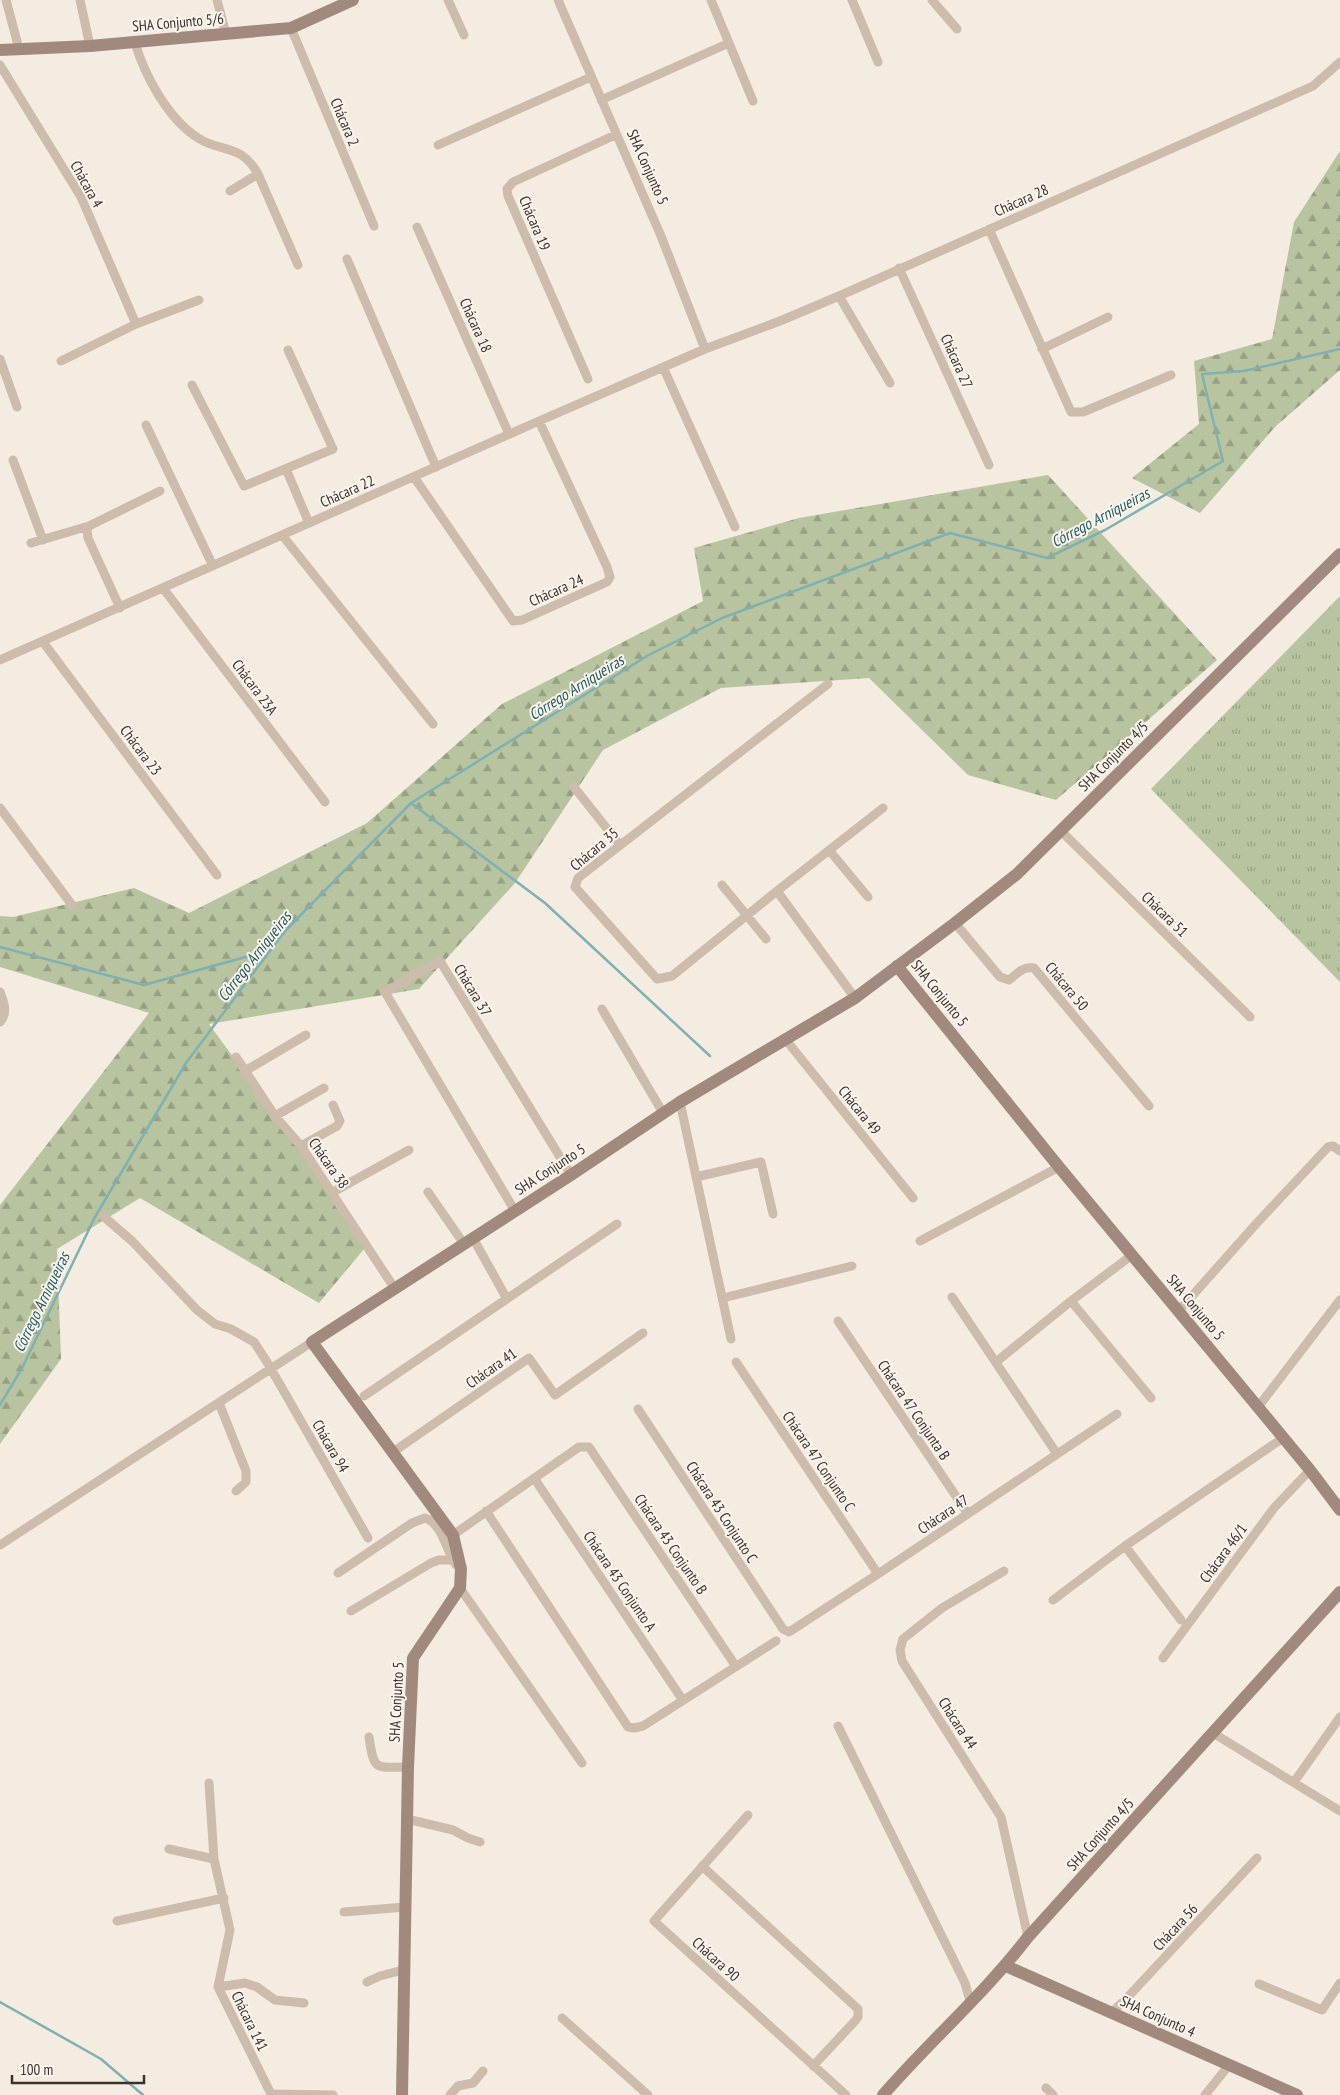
<svg xmlns="http://www.w3.org/2000/svg" width="1340" height="2095" viewBox="0 0 1340 2095" font-family="'PT Sans Narrow',sans-serif">
<style>
.grass{fill:url(#grass-tufts)}
.forest{fill:url(#forest-firs)}
.lines{fill:none;stroke-linecap:round;stroke-linejoin:round}
.stream{stroke:#7fb0b2;stroke-width:2.5}
.street{stroke:#cdbbac;stroke-width:9}
.secondary{stroke:#a18a7d;stroke-width:12}
.labels{text-anchor:middle;dominant-baseline:central;stroke-width:4;stroke-linejoin:round;paint-order:stroke}
.street-label{font-size:15px;fill:#3b302b;stroke:#fbf5ee}
.water-label{font-size:16px;font-style:italic;fill:#1f5a5e;stroke:#fbf5ee}
</style>
<defs>
<pattern id="grass-tufts" width="24" height="20" patternUnits="userSpaceOnUse" patternTransform="scale(1.25)"><rect width="24" height="20" fill="#b8c4a0"/><path d="M3 7l-1-3M5 7V3M7 7l1-3M15 17l-1-3M17 17v-4M19 17l1-3" fill="none" stroke="#97a083"/></pattern>
<pattern id="forest-firs" width="22" height="20" patternUnits="userSpaceOnUse" patternTransform="scale(1.25)"><rect width="22" height="20" fill="#b8c4a0"/><path d="M5 1l3.5 6h-7zM16 11l3.5 6h-7z" fill="#97a083"/></pattern>
</defs>
<rect width="100%" height="100%" fill="#f4ebe1"/>
<path class="grass" d="M1340,596V982L1151,789Z"/>
<path class="forest" d="M1340,151V370L1276,426L1200,513L1132,478L1199,424L1194,361L1272,339L1294,222Z
M1048,475L1217,660L1056,800L968,775L869,678L721,688L603,750L515,883L419,989L209,1024L369,1243L319,1303L140,1198L57,1249L61,1359L0,1444V1205L149,1013L0,967V916L13,917L134,888L189,913L367,823L502,704L703,601L694,548L799,518Z"/>
<g class="lines">
<path class="stream" d="M411,803L545,903L710,1056
M0,947L144,985L271,950
M0,1405L22,1368L95,1217L186,1063L284,932L411,803L647,656L722,618L950,533L1047,558L1105,530L1223,461L1202,374L1244,371L1340,349
M0,2002L101,2059L143,2095"/>
<path class="street" d="M6,0L19,49
M80,0L90,46
M217,0L226,34
M448,0L464,35
M558,0L661,236L705,349
M711,0L753,101
M852,0L878,62
M932,0L957,29
M291,28L374,226
M135,43C145,76 168,119 198,138C221,153 241,143 258,174L230,191
M0,65L81,197L136,324L199,300
M601,100L729,43
M438,145L591,77
M258,174L298,265
M417,227L509,434
M989,229L1071,412H1083L1171,375
M347,259L436,467
M899,268L989,465
M839,296L890,383
M1042,349L1108,317
M0,359L17,407
M61,361L136,324
M663,367L735,527
M588,379L508,196L507,189L513,182L615,135
M192,385L244,486L333,449L288,350
M146,425L213,566
M13,460L43,540
M286,469L309,523
M414,477L513,621L522,620L607,582L610,577L607,567L539,421
M282,535L433,724
M31,543L89,526
M163,588L325,802
M120,608L88,538L87,530L89,526L160,491
M43,642L217,875
M0,660L539,421L705,349L780,321L839,296L1313,86L1340,62
M828,684L578,878L575,887L657,979L672,976L777,891L855,998
M574,787L620,845
M0,808L72,905
M1061,831L1250,1017
M829,850L868,897
M722,885L766,939
M777,891L883,808
M955,923L1000,977L1009,980C1017,974 1023,966 1034,968L1149,1106
M0,992C4,1002 8,1013 0,1022
M602,1009L663,1113
M786,1040L913,1198
M236,1057L275,1116L301,1146L395,1289
M245,1071L306,1035
M680,1102L731,1339
M275,1116L324,1088
M301,1146L337,1126L340,1121L333,1105
M696,1177L761,1162L773,1214
M333,1192L409,1150
M428,1192L464,1244
M515,1211L385,992L440,961L571,1175
M103,1216L132,1241L197,1310L215,1324L231,1329L254,1342L267,1362L368,1538
M473,1238L507,1299
M920,1241L1059,1167
M952,1297L1057,1454
M723,1298L852,1266
M1071,1301L1151,1398
M1177,1310L1184,1305L1256,1224L1328,1147L1333,1146L1340,1151
M838,1321L968,1514
M736,1362L878,1574
M996,1362L1071,1301L1132,1255
M364,1396L617,1224
M219,1403L246,1471V1482L236,1491
M1258,1407L1340,1300
M638,1409L783,1629L789,1632L878,1574L1117,1414
M393,1452L529,1358L555,1395L643,1333
M534,1478L682,1699
M486,1511L628,1727L634,1728L643,1726L776,1641
M453,1535L579,1447H589L735,1665
M0,1545L312,1342
M1125,1546L1181,1620
M1004,1571L942,1608L903,1639L900,1650L902,1661L1001,1817L1028,1937
M338,1573L412,1523L425,1518C443,1524 446,1551 456,1565
M460,1588L582,1763
M1053,1600L1125,1546L1283,1438
M351,1611L431,1563L439,1560H453
M1163,1658L1274,1508L1310,1470
M838,1726L965,1983L970,2001
M1213,1733L1340,1811
M369,1737C374,1772 375,1767 408,1767
M1294,1782L1340,1717
M209,1783L214,1859L230,1930L218,1987L271,2094L333,2095
M748,1815L654,1921L846,2095
M407,1819L453,1830L468,1838L480,1842
M169,1849L214,1859
M702,1866L858,2009V2017L855,2021L813,2066
M344,1912L405,1907
M117,1921L224,1898
M367,1982L380,1976L403,1970
M1259,1984L1322,2010L1340,1983
M218,1987L245,1983L257,1987L275,2000L304,2003
M1111,2013L1126,1999L1257,1858
M562,2018L648,2095
M1046,2088L1053,2095
M450,2095L458,2086L473,2083L483,2071
M1205,2095L1229,2065"/>
<path class="secondary" d="M0,50L90,46L291,28L353,0
M897,966L1059,1167L1310,1470L1340,1510
M1006,1966L1297,2095
M402,2095L408,1767L413,1658L460,1588L461,1569L453,1535L312,1342L571,1175L680,1102L855,998L955,923L1017,874L1340,554
M883,2095C930,2041 985,1993 1028,1937L1340,1592"/>
</g>
<g class="labels">
<g class="street-label">
<text transform="translate(178 22) rotate(-5)">SHA Conjunto 5/6</text>
<text transform="translate(345 122) rotate(67)">Chácara 2</text>
<text transform="translate(648 167) rotate(66)">SHA Conjunto 5</text>
<text transform="translate(87 184) rotate(61)">Chácara 4</text>
<text transform="translate(1021 200) rotate(-24)">Chácara 28</text>
<text transform="translate(535 223) rotate(67)">Chácara 19</text>
<text transform="translate(476 325) rotate(66)">Chácara 18</text>
<text transform="translate(957 361) rotate(66)">Chácara 27</text>
<text transform="translate(347 491) rotate(-24)">Chácara 22</text>
<text transform="translate(556 590) rotate(-24)">Chácara 24</text>
<text transform="translate(255 687) rotate(53)">Chácara 23A</text>
<text transform="translate(141 750) rotate(53)">Chácara 23</text>
<text transform="translate(1113 756) rotate(-45)">SHA Conjunto 4/5</text>
<text transform="translate(594 849) rotate(-40)">Chácara 35</text>
<text transform="translate(1165 914) rotate(44)">Chácara 51</text>
<text transform="translate(1067 986) rotate(50)">Chácara 50</text>
<text transform="translate(473 990) rotate(59)">Chácara 37</text>
<text transform="translate(940 993) rotate(51)">SHA Conjunto 5</text>
<text transform="translate(860 1110) rotate(51)">Chácara 49</text>
<text transform="translate(329 1163) rotate(55)">Chácara 38</text>
<text transform="translate(550 1169) rotate(-33)">SHA Conjunto 5</text>
<text transform="translate(1196 1307) rotate(50)">SHA Conjunto 5</text>
<text transform="translate(491 1368) rotate(-35)">Chácara 41</text>
<text transform="translate(914 1410) rotate(56)">Chácara 47 Conjunta B</text>
<text transform="translate(331 1446) rotate(60)">Chácara 94</text>
<text transform="translate(819 1461) rotate(56)">Chácara 47 Conjunto C</text>
<text transform="translate(722 1512) rotate(57)">Chácara 43 Conjunto C</text>
<text transform="translate(943 1514) rotate(-34)">Chácara 47</text>
<text transform="translate(671 1544) rotate(56)">Chácara 43 Conjunto B</text>
<text transform="translate(1223 1553) rotate(-54)">Chácara 46/1</text>
<text transform="translate(620 1581) rotate(56)">Chácara 43 Conjunto A</text>
<text transform="translate(396 1702) rotate(-87)">SHA Conjunto 5</text>
<text transform="translate(958 1723) rotate(57)">Chácara 44</text>
<text transform="translate(1100 1834) rotate(-48)">SHA Conjunto 4/5</text>
<text transform="translate(1175 1927) rotate(-47)">Chácara 56</text>
<text transform="translate(716 1959) rotate(42)">Chácara 90</text>
<text transform="translate(1158 2016) rotate(24)">SHA Conjunto 4</text>
<text transform="translate(250 2021) rotate(64)">Chácara 141</text>
</g>
<g class="water-label">
<text transform="translate(1100 517) rotate(-28)">Córrego Arniqueiras</text>
<text transform="translate(576 687) rotate(-32)">Córrego Arniqueiras</text>
<text transform="translate(254 956) rotate(-52)">Córrego Arniqueiras</text>
<text transform="translate(41 1302) rotate(-64)">Córrego Arniqueiras</text>
</g>
</g>
<path d="M12 2075v8h132v-8" fill="none" stroke="#3b302b" stroke-width="2.5"/>
<text x="20" y="2075" font-size="15" fill="#3b302b" stroke="#fbf5ee" stroke-width="4" paint-order="stroke">100 m</text>
</svg>
